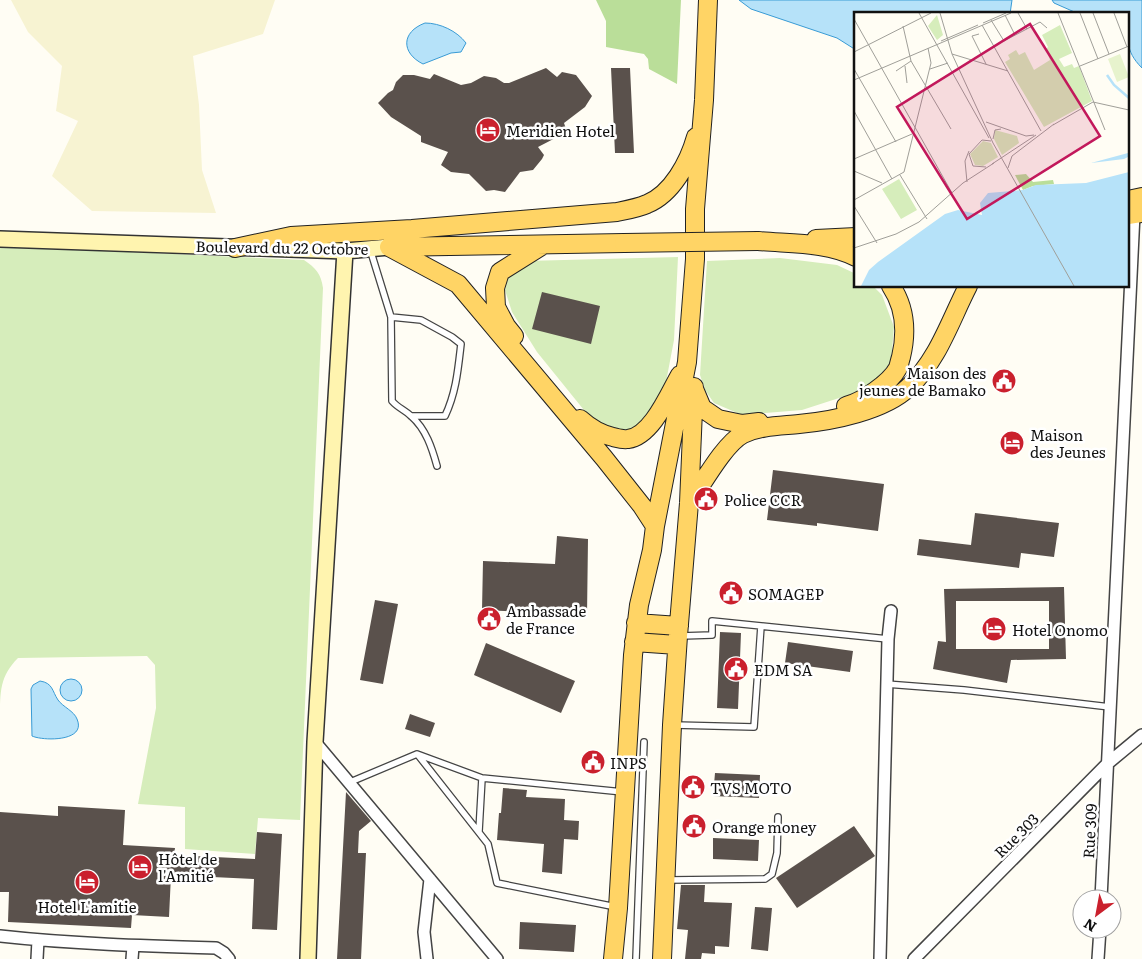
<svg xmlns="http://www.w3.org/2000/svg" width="1142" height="959" viewBox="0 0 1142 959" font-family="Literata,serif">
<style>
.farmland{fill:#f7f3d2}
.green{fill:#d6edbb}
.forest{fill:#bade99}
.water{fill:#b6e2f9;stroke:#399bd5}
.building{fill:#5a514c;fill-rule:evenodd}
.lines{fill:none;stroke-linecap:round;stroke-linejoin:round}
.lane-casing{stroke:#444;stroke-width:8}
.street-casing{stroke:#444;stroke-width:14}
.secondary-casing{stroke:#333;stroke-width:18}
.primary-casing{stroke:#222;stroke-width:20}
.lane{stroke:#fff;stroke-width:5.5}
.street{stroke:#fff;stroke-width:11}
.secondary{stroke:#fff4af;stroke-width:15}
.primary{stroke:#ffd465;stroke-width:18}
.primary-bridge-casing{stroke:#222;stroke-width:20;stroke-linecap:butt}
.primary-bridge{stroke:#ffd465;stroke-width:18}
.labels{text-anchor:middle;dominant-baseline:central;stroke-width:5;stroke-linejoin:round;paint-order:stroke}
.poi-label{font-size:15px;fill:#111;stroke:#fff;text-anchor:start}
.street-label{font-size:15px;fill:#111;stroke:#fff}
.inset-river{fill:none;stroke:#b6e2f9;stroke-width:2.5}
.inset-road{fill:none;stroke:#a09f99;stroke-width:1}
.view{fill:#c2185b;fill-opacity:0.15;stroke:#c2185b;stroke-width:2.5}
.inset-edge{fill:none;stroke:#111;stroke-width:2.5}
</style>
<rect width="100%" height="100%" fill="#fffdf4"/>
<path class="farmland" d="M11,0H275L263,34L193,56L199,105L202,170L216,213L92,211L52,176L78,121L56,111L62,66L28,32Z"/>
<path class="green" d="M0,246L304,260C316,268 321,274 323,288L300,820L258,818L255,854L185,849V807L138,804L156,708L155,665L147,656L18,658C0,676 0,691 0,718Z
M678,257L674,340L666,382L640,426L624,434L592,420L537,352L512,312L505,290L509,275L526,261Z
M780,258L837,265L856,274V286H873L882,295L894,327L891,362L870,388L802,410L742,415L714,403L705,390L700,375L707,261Z"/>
<path class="forest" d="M596,0H681L677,84L649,69L648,59L644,54L606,47V21Z"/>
<path class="water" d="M739,0H1012L1010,14H856V50L837,38L751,9Z
M1052,0H1142V68C1124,50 1128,38 1128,14H1079L1054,3Z
M425,23C440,23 457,31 466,43L461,52L451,53L423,64C401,53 401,32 425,23Z
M60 690a11 11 0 1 1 22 0a11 11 0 1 1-22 0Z
M40,681C53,683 52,691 58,700C63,707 74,711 77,719C87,742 43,741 32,736L31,689L33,685Z"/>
<path class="building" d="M546,68L557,77L562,72L576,75L592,96L585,107L564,123L567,132L538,147L544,155L542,159L533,170L520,172L505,192L494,190L486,191L469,174L451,172L441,165L448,152L421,142V136L391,117L378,103L388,93L393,90L396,82L403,75H414L430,79L434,74L461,85L471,83L484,76L496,78L504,83H509Z
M611,68H630L634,153H615Z
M542,292L600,306L591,344L532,329Z
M773,470L884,484L878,531L817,523V526L767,520Z
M975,513L1059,523L1054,557L1021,553L1019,568L917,555L919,539L971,545Z
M557,536L588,539L587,615L482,610L483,561L555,564Z
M1064,587L1066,659L1011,660L1007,683L933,669L938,641L946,642L944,589ZM956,601H1049V649H956Z
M375,600L398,604L383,684L360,680Z
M720,632L741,633L738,709L717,708Z
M788,642L853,651L850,672L785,663Z
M486,643L575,681L561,713L474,675Z
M410,714L435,723L430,737L405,729Z
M715,773L760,775L759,798L713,796Z
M503,788L527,790L526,797L565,799L564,820L579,821L578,840L564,839L562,874L542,872L544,844L497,840L499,813H501Z
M346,792L371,821L359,831L358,853H366L361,959H337Z
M58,806L125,810L123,845L175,848L174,855L255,859L257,832L282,834L277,930L252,929L254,879L171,875L169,917L132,915L131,928L8,922L9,892H0V812L58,816Z
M854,826L875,856L797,908L776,878Z
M713,838L759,840L758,861L713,859Z
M681,885H705L704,902L732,903L729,947L715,946V954L702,953L701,959H685L688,930L677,929Z
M755,907L772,908L768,951L751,949Z
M520,922L576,925L574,952L519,949Z"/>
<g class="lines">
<defs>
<path id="lane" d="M370,249L391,317L392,401C398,408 405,410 411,416C426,429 432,448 437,466
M391,317L421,320L452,337L461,344C458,370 456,393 445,416H411
M681,636L712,635V621L888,639
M886,684L964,690L1110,707
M674,725L754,727L761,626
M418,755L488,844L497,883L616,907
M348,783L417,754L482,778L623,792
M479,831L482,778
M667,880L765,879L772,874L777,853L778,817
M636,959L644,742"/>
<path id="street" d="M315,742L497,959
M1101,899L1134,214
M0,936C72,944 144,946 216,948L224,953L229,959
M37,959L38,940
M132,959L133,946
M427,959L424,932L430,879
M880,959L888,639L891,611
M914,959L1107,764L1142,735
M1098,959L1100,929"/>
<path id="secondary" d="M0,239L345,251L389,247
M308,959L315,742L345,251"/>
<path id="primary" d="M1128,200L1142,197
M1128,215L1142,213
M816,239L856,237
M758,241C790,244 827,242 856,257
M389,247L458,284L604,458L642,506L655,526
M390,247L624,243
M235,248L291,236L412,229L617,212C627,210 638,208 647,204C672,194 689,162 696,137
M514,336L506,326L496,307L495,288L500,272L543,245
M694,389L702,408L718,419L742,424L759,422
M846,406C862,402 890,383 898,368C899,365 900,360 901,357C907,332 905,307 891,286
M580,419C590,428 599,434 613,437C617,438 623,440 628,439C652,436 669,394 680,375
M689,503C702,485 724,444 743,434C760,426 780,426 799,424C832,421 884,411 909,387C938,360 950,321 968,286
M636,623L679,626
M634,642L677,645
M613,959L618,908L633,655L639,605L652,550L655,526L687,362L695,259V209L704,100L708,0
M662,959L672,725L678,636L689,503L694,387"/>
</defs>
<use href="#lane" class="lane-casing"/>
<use href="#street" class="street-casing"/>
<use href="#secondary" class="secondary-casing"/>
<use href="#primary" class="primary-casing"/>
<use href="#lane" class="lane"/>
<use href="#street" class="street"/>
<use href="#secondary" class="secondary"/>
<use href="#primary" class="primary"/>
<defs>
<path id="primary-bridge" d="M624,243L758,241"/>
</defs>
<use href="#primary-bridge" class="primary-bridge-casing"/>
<use href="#primary-bridge" class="primary-bridge"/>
</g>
<defs>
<symbol id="hotel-disc" viewBox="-11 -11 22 22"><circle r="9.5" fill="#ca202d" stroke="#fff"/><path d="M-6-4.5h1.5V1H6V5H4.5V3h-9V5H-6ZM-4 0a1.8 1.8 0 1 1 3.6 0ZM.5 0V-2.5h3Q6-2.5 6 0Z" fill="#fff"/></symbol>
<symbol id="civic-disc" viewBox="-11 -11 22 22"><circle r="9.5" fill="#ca202d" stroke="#fff"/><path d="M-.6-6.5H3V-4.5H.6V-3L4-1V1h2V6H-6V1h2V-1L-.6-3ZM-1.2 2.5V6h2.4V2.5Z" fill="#fff"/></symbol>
</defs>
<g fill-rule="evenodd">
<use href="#hotel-disc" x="474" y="116" width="28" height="28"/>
<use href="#civic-disc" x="990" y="367" width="28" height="28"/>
<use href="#hotel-disc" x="998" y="429" width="28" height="28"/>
<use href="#civic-disc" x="692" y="485" width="28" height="28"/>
<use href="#civic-disc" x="717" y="579" width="28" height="28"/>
<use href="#civic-disc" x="475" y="605" width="28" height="28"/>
<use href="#hotel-disc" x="980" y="615" width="28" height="28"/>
<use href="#civic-disc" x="722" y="655" width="28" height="28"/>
<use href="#civic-disc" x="579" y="748" width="28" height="28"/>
<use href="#civic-disc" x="679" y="773" width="28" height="28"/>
<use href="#civic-disc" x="680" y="812" width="28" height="28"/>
<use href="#hotel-disc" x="126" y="853" width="28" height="28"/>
<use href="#hotel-disc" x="73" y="868" width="28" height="28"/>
</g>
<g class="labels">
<g class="poi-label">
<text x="506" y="130">Meridien Hotel</text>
<text x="986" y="372" text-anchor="end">Maison des<tspan x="986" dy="17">jeunes de Bamako</tspan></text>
<text x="1030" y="434">Maison<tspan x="1030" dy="17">des Jeunes</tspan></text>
<text x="724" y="499">Police CCR</text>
<text x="748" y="593">SOMAGEP</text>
<text x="506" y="610">Ambassade<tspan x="506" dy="17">de France</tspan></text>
<text x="1012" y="629">Hotel Onomo</text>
<text x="754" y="669">EDM SA</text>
<text x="610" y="762">INPS</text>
<text x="710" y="787">TVS MOTO</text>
<text x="712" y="826">Orange money</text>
<text x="158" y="858">Hôtel de<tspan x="158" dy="17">l'Amitié</tspan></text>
<text x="87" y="906" text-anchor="middle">Hotel L'amitie</text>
</g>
<g class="street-label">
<text transform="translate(282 247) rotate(1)">Boulevard du 22 Octobre</text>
<text transform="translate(1089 831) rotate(-87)">Rue 309</text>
<text transform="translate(1016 835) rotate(-45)">Rue 303</text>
</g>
</g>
<g transform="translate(854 12)">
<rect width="275" height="275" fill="#fffdf4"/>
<path d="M83,3L89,23L83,28L74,14ZM206,13L218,41L205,47L210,55L218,52L220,56L225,54L238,89L190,115L151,50L156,47L154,43L162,38L165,43L171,40L180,58L196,48L192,37L194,35L188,23ZM141,118L163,124L165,131L148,143L140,127ZM129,129L137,131L144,145L129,154L121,153L116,142ZM45,167L63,198L47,207L28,177Z" fill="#d6edbb"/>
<path d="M172,162L179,170L199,168L200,172L179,174L169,178L161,163Z" fill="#bade99"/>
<path d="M266,42L275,65L263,70L254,47Z" fill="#e7f3cd"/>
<path d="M274,141V145L270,147L237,151ZM275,160V274H7L15,258L24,250L91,202L104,198L128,203L126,191L134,181L169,178L182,173L232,171Z" fill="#b6e2f9"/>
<path class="inset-river" d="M253,63L260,73L275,86"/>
<path class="inset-road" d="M65,1L135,126M86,1L98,42L139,131L220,274M164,1L173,17M204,1L251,118M226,1L244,47M239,1L255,42M260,1L273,35M151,3L161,23M0,7L98,181M137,8L150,29L186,10L193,16M129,11L152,1M128,13L187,119M49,14L57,49L97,117M125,22L118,24L132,52M87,29L124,13M0,40L77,1M98,42L154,59M51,54L53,71M226,54L275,34M0,57L42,130M76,57L94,51M42,59L57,49M0,68L157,1M239,90L275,98M0,99L38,167M132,110L172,124L180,123M199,113L239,90M139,127L141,118L147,117M0,147L58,122M138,152L182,123M132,155L119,154L115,142L128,128L137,129M154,156L158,144L200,112M0,159L28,171M46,163L73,207M113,170L111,149L115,139M0,188L50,160L77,51L74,36M0,194L23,231M0,236L42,222L65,210L109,171L140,151"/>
<path class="view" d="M176,12L246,124L113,207L43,95Z"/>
<rect width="275" height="275" class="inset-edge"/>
</g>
<g transform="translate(1097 914) rotate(212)"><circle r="24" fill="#ffffff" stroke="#a0a0a0"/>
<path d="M0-4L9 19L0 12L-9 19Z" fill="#ca202d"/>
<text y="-8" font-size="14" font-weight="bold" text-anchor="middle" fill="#111111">N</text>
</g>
</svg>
